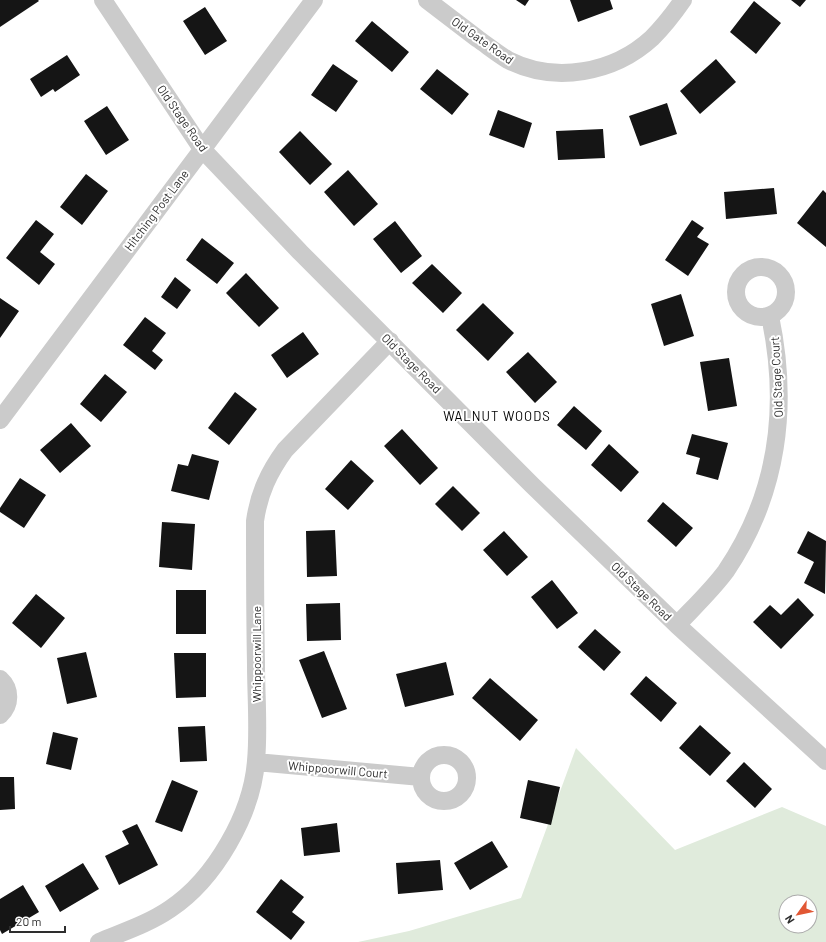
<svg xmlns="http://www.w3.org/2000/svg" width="826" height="942" viewBox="0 0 826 942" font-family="Barlow,sans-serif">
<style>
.green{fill:#e0ebdc;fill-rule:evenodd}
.building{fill:#151515}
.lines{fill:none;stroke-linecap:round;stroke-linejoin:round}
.minor{stroke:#cbcbcb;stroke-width:18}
.labels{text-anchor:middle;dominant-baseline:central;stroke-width:4;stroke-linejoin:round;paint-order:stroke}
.street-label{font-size:12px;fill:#2e2e2e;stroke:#fff}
.neighbourhood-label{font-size:13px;letter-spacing:1px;fill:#000;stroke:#fff}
</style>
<rect width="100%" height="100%" fill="#fff"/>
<path class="green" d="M576,748L675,850L782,807L826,826V942H358L409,931L521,898ZM786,902H810V926H786Z"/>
<path class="building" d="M0,0H38L39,1L0,27Z
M516,0H529L525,6Z
M570,0H610L613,9L578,22Z
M791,0H806L800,7Z
M754,1L781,23L756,54L730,32Z
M205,7L227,41L205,55L183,21Z
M372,21L409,52L392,72L355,41Z
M67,55L80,75L55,92L53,89L41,97L30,79Z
M716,59L736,82L700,114L680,91Z
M333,64L358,81L336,112L311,95Z
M437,69L469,94L452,115L420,89Z
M667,103L677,134L640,146L629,116Z
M107,106L129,140L106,155L84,121Z
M498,110L532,123L524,148L489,135Z
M603,129L605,158L558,160L556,131Z
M300,131L332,164L310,185L279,152Z
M348,170L378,204L354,226L324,192Z
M86,174L108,191L82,225L60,207Z
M774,188L777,214L726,219L724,192Z
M823,190L826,193V247L797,223Z
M36,220L54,234L40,252L55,264L39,285L6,258Z
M692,220L704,228L697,237L709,244L688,276L665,260Z
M395,221L422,256L401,273L373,239Z
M202,238L234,263L217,284L186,260Z
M432,264L462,293L443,313L412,283Z
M246,273L279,308L259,327L226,293Z
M175,277L191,290L177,309L161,297Z
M681,294L694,336L664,346L651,304Z
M0,298L19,311L0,338Z
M483,303L514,333L488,361L456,330Z
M145,317L166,333L152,351L163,360L155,370L123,345Z
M303,332L319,354L287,378L271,355Z
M528,352L557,382L535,403L506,372Z
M729,358L737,406L708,411L700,362Z
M105,374L127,392L101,422L80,404Z
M235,392L257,409L229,445L208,428Z
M574,406L602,431L586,450L557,425Z
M71,423L91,446L60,473L40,450Z
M402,429L438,468L420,485L384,446Z
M692,434L728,443L718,480L696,474L700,458L686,454Z
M609,444L639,472L621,492L591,465Z
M192,454L219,461L209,500L171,491L178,464L188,466Z
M351,460L374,481L348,510L325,489Z
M20,478L46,495L24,528L0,512V508Z
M453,486L480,513L462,531L435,504Z
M663,502L693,528L676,547L647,521Z
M162,522L195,524L192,570L159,567Z
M335,530L337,576L307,577L306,531Z
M504,531L528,557L507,576L483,550Z
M808,531L826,541L825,594L804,583L814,562L797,553Z
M552,580L578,613L557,629L531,597Z
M176,590H206V634H176Z
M36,594L65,618L41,648L12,623Z
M798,598L814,615L781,649L753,622L770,605L781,615Z
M340,603L341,640L307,641L306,604Z
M595,629L621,652L604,671L578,647Z
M324,651L347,709L322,718L299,660Z
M86,652L97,697L67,704L57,658Z
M174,653H206V697L176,698Z
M446,662L454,695L405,707L396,674Z
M646,676L677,703L661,722L630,694Z
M490,678L538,720L520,741L472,698Z
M700,725L731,753L710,776L679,748Z
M205,726L207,761L180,762L178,727Z
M53,732L78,738L71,770L46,764Z
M744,762L772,789L755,808L726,781Z
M0,777H14L15,809L0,810Z
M172,780L198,791L182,832L155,822Z
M528,780L560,787L551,825L520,818Z
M337,823L340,852L304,856L301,828Z
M137,824L158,865L119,885L105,856L129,844L122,831Z
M492,841L508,867L470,890L454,863Z
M440,860L443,890L398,894L396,863Z
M83,863L99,889L60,912L45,886Z
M281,879L304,897L292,912L305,922L291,940L256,912Z
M23,885L39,912L2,934L0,930V899Z"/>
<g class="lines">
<path class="minor" d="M103,0L202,149L300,252L532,485L677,625L826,761
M427,0C444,13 461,26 478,39C488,46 498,54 508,60C555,84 614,73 652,38C664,26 674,13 683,0
M736 292a25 25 0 1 1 50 0a25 25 0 1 1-50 0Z
M0,420L314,0
M677,625C693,608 712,590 726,571C778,494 789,406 770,316
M0,679C11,689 11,705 0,715
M421 778a23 23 0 1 1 46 0a23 23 0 1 1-46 0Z
M256,762L421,777
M99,942C123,932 148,924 170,909C215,879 252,814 256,761C259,729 256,696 256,664C255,616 255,568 255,521C259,493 269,472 285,450L390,341"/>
</g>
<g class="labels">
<g class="street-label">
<text transform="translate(483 40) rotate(35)">Old Gate Road</text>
<text transform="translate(183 118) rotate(55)">Old Stage Road</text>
<text transform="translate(156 210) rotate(-53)">Hitching Post Lane</text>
<text transform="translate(412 363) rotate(45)">Old Stage Road</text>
<text transform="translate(776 377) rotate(-93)">Old Stage Court</text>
<text transform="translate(642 591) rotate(44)">Old Stage Road</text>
<text transform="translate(256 654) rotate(-90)">Whippoorwill Lane</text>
<text transform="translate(338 769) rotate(5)">Whippoorwill Court</text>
</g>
<g class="neighbourhood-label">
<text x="497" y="416">WALNUT WOODS</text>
</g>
</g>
<g transform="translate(798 914) rotate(237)"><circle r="19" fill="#ffffff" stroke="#ababab"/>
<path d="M0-3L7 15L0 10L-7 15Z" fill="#e15734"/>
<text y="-6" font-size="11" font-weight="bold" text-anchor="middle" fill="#2e2e2e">N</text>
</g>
<path d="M10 926v6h55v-6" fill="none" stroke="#2e2e2e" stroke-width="2"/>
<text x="16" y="926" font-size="12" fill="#2e2e2e" stroke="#ffffff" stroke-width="3" paint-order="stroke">20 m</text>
</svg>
